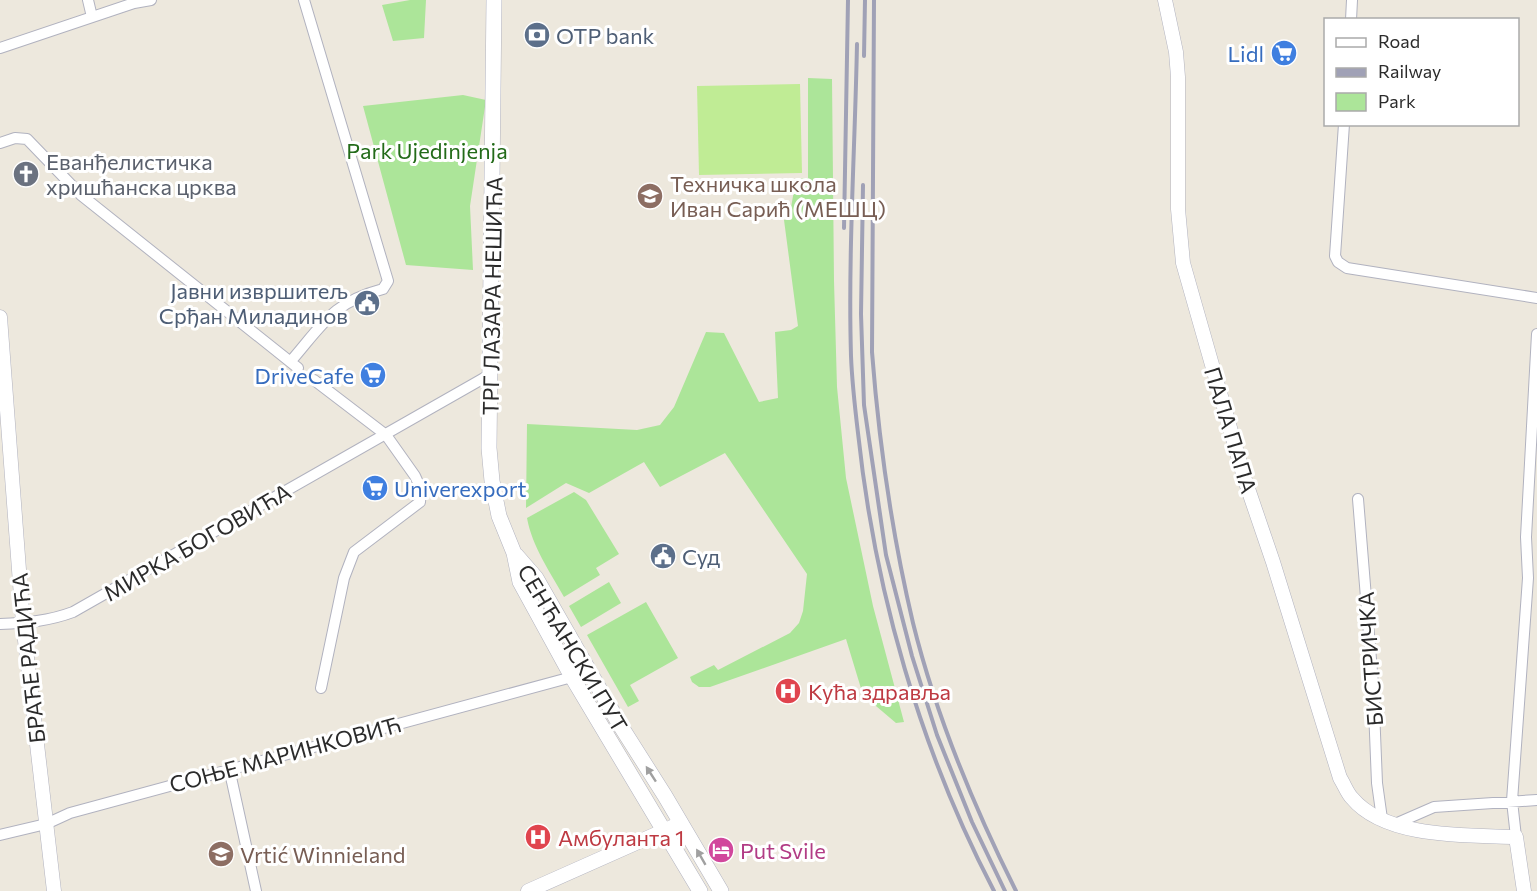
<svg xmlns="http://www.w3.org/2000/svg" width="1537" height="891" viewBox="0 0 1537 891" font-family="Commissioner,sans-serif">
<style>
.green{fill:#ace599}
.pitch{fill:#c0ec95}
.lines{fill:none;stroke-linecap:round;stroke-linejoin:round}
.minor-casing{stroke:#b1b2bf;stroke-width:12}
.tertiary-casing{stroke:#b1b2bf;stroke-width:15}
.secondary-casing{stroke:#b1b2bf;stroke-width:16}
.minor{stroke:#fff;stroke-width:10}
.tertiary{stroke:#fff;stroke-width:14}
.secondary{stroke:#fff;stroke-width:15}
.rail{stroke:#a0a1b6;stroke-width:4}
.oneway{fill:#a0a0a0}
.labels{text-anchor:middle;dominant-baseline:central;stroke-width:6;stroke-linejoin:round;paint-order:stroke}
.service-label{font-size:22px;fill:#4e5e75;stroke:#fff;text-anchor:start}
.shop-label{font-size:22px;fill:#366cbe;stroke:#fff;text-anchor:end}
.park-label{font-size:22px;fill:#236b19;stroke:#fff}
.worship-label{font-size:22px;fill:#5b616d;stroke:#fff;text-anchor:start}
.education-label{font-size:22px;fill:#785e54;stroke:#fff;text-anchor:start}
.street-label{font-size:22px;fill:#2b2b2b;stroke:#fff}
.health-label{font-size:22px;fill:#be3a42;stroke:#fff;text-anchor:start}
.hotel-label{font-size:22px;fill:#b23c85;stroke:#fff;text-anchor:start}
</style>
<rect width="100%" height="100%" fill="#ede8dd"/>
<path class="green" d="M410,0H426L424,38L393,41L382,5Z
M808,78L832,79L834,281L837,387L846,478L873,606L904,722L896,723L863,695L846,639L710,687H699L692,682L690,677L714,665L718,670L790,633L799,623L803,611L807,574L725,453L660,487L644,462L589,493L566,483L526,508L527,424L637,430L660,425L674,407L706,332L724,333L759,402L778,398L775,332L791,330L798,326L784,220L789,219L796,179L808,178Z
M463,95L486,100L470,206L473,270L406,265L363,106Z
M574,492L586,500L619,554L596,568L600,575L564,597C550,572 532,546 527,518Z
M609,582L621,603L581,627L569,606Z
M646,602L678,658L630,685L639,701L628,707L587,635Z"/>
<path class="pitch" d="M800,84L802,173L699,175L697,86Z"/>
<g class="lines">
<defs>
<path id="minor" d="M88,0L92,17
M1351,20L1352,0
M0,48L134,3L151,0
M1344,124L1335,256L1338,262L1347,268L1537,298
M0,143L15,138L27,139L81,195L298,368
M291,361C323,324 333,302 383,289L388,281L304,0
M314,380L386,435L415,476L421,489L420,502L354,552L344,578L321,688
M1358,499L1373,684L1377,783L1382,819
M0,624C26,623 49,621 73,612L491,374
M229,768L256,891
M1395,824L1434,807L1537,800
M0,835L46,824L70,813L572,677
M1516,837L1512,801L1528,578L1526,537L1537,334"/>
<path id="tertiary" d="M1165,0L1176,52L1178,77V209L1183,263L1244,477L1273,562L1340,778C1344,784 1347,793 1352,798C1386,839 1468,835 1516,837L1524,891
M0,317L23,623L54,891
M528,891L681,823"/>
<path id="secondary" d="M494,0L489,448L492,481L499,516L514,553L520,582L572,677L700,891
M516,555L536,578L620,725L665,796L721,891"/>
</defs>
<use href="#minor" class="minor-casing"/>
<use href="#tertiary" class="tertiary-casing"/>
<use href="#secondary" class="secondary-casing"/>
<use href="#minor" class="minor"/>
<use href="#tertiary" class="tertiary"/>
<use href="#secondary" class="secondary"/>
<path class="rail" d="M874,0L872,352C879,443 892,534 913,623C935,712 975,809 1016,891
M857,44C855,148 848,253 851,356C852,382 855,408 858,433C875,592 920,749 994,891
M864,56L865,0
M863,185L861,314L864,405L886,555L912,656L937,735L972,822L1005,891
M844,228L848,0"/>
</g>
<defs><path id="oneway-solid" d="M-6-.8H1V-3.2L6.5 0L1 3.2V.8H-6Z" transform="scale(1.5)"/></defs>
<g class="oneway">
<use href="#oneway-solid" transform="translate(651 774) rotate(-123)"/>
<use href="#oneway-solid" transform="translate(701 857) rotate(-120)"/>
</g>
<defs>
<symbol id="bank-disc" viewBox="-11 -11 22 22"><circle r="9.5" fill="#5c6f8a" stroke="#fff"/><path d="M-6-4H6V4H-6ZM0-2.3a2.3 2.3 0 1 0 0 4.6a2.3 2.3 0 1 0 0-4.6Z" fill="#fff"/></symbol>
<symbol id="supermarket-disc" viewBox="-11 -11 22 22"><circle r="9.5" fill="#3f7fe0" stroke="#fff"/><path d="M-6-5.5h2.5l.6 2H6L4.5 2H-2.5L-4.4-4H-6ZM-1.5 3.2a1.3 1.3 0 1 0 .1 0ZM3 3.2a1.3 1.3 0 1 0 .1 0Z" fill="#fff"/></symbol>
<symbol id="church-disc" viewBox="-11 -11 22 22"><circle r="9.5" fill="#6b7280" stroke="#fff"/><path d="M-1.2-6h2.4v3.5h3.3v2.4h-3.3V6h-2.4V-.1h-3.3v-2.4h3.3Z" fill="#fff"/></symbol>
<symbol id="school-disc" viewBox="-11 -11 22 22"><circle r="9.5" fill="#8d6e63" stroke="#fff"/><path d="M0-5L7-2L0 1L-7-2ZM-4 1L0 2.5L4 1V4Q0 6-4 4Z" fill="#fff"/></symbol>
<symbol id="civic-disc" viewBox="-11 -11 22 22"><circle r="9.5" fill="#5c6f8a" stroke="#fff"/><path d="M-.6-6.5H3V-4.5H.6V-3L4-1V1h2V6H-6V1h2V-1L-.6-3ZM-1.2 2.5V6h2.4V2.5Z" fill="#fff"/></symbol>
<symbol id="hospital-disc" viewBox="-11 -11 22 22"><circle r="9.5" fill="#e0444e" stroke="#fff"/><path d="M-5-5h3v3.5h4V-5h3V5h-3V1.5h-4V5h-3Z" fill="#fff"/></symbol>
<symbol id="hotel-disc" viewBox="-11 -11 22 22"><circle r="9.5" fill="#d1479c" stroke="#fff"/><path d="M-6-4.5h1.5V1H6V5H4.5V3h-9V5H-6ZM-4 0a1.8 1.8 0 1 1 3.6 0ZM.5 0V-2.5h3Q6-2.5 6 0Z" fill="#fff"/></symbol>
</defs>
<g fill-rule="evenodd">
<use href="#bank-disc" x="522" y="20" width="30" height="30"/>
<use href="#supermarket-disc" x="1269" y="38" width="30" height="30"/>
<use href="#church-disc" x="11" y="159" width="30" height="30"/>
<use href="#school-disc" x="635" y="181" width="30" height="30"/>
<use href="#civic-disc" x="352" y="288" width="30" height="30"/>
<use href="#supermarket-disc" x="358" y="360" width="30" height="30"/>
<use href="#supermarket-disc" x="360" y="473" width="30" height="30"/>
<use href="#civic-disc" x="648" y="541" width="30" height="30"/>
<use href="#hospital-disc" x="773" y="676" width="30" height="30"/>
<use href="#hospital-disc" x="523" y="822" width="30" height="30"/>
<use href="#hotel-disc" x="706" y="835" width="30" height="30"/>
<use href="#school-disc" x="206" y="839" width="30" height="30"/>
</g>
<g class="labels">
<g class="service-label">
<text x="556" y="35">OTP bank</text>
<text x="348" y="290" text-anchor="end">Јавни извршитељ<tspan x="348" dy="25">Срђан Миладинов</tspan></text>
<text x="682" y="556">Суд</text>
</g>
<g class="shop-label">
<text x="1264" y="53">Lidl</text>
<text x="354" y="375">DriveCafe</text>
<text x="394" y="488" text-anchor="start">Univerexport</text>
</g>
<g class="park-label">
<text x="427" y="150">Park Ujedinjenja</text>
</g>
<g class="worship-label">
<text x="46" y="161">Еванђелистичка<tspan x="46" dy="25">хришћанска црква</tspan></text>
</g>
<g class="education-label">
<text x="670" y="183">Техничка школа<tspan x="670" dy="25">Иван Сарић (МЕШЦ)</tspan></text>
<text x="240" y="854">Vrtić Winnieland</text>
</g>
<g class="street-label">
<text transform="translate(492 296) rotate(-89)">ТРГ ЛАЗАРА НЕШИЋА</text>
<text transform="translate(1231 430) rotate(73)">ПАЛА ПАПА</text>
<text transform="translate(197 542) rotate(-30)">МИРКА БОГОВИЋА</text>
<text transform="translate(573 648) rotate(59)">СЕНЋАНСКИ ПУТ</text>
<text transform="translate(28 658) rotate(-96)">БРАЋЕ РАДИЋА</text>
<text transform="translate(1370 659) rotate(-94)">БИСТРИЧКА</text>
<text transform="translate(285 754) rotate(-15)">СОЊЕ МАРИНКОВИЋ</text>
</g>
<g class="health-label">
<text x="808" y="691">Кућа здравља</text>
<text x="558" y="837">Амбуланта 1</text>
</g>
<g class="hotel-label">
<text x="740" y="850">Put Svile</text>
</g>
</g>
<rect x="1324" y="18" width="195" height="108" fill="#ffffff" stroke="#aaaaaa" stroke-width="1.5"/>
<rect x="1336" y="38" width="30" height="9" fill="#ffffff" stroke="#aaaaaa" stroke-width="1.5"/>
<text x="1378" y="48" font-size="18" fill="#2b2b2b">Road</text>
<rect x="1336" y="68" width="30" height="9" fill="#a0a1b6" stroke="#aaaaaa" stroke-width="1.5"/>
<text x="1378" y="78" font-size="18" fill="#2b2b2b">Railway</text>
<rect x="1336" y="93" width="30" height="18" fill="#ace599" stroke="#aaaaaa" stroke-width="1.5"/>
<text x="1378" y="108" font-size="18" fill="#2b2b2b">Park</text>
</svg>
